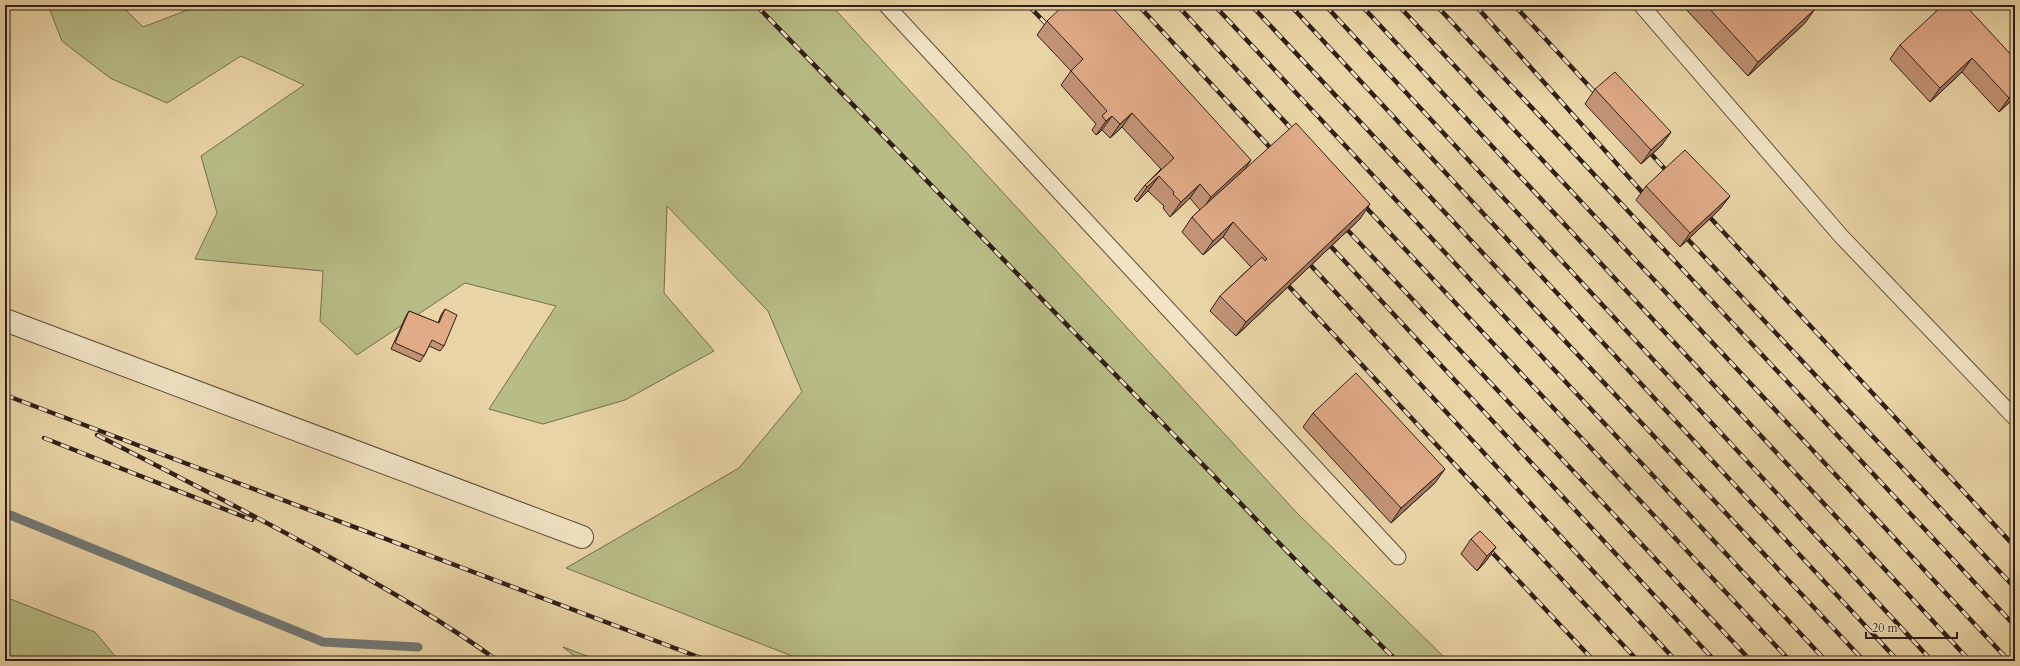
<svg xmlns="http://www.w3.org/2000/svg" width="2020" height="666" viewBox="0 0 2020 666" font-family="Cardo,serif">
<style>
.green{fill:#b8bc85;stroke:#746e4e}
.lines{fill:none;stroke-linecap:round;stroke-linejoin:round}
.stream{stroke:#737976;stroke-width:9}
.lane-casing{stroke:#5f4c3b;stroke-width:17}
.street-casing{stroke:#5f4c3b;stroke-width:24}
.lane{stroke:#f1e3c4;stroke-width:15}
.street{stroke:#f1e3c4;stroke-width:22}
.rail-casing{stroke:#311f18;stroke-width:4.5}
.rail{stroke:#f1e3c4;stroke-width:3;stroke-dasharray:9;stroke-linecap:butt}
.wall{fill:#c29375;stroke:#311f18}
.shaded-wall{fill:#9e785f;stroke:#311f18}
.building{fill:#e1ab88;stroke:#311f18}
</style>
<rect width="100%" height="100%" fill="#e9d4a5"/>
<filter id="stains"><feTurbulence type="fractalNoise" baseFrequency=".005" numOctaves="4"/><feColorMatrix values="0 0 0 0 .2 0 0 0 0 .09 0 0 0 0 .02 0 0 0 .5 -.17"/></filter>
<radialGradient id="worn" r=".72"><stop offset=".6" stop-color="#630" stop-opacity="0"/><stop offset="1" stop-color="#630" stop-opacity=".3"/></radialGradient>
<path class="green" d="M48,5H121L143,27L201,5H831L1296,512L1448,661H805L566,568L739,468L802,392L768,311L667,206L664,293L714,351L625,400L543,424L489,409L556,306L465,283L357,355L320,321L323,271L195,259L217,213L201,156L304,85L241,56L167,103L110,78L62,41Z
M5,597L95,632L119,661H5Z
M563,647L601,661H581Z"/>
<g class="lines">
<path class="stream" d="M5,513L323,642L418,647"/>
<defs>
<path id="lane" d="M886,5L1398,557
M1641,5L1841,236L2015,418"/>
<path id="street" d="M5,320L582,537"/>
</defs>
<use href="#lane" class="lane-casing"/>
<use href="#street" class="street-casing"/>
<use href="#lane" class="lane"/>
<use href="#street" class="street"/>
<defs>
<path id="rail" d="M756,5L1317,582L1397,661
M1028,5L1053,31
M1138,5L1277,155
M1177,5L1298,136
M1214,5L1826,661
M1251,5L1864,661
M1290,5L1898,661
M1325,5L1932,661
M1361,5L1970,661
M1398,5L2009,661
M1436,5L2015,626
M1475,5L1650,201
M1514,5L1601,99
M1644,146L1672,177
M1360,201L1790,661
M1704,211L2015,547
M1340,222L1751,661
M1681,232L2015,588
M1324,239L1715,661
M1303,257L1676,661
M1281,278L1638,661
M5,395L709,661
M97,435C177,476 256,516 333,559C390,591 446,623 498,661
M44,438L252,520
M1487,547L1594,661"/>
</defs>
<use href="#rail" class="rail-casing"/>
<use href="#rail" class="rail"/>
</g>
<path class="wall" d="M1682,5H1811L1805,23L1748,76Z
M1047,21L1245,169L1360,219L1236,336L1210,311L1220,296L1251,267L1223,237L1203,255L1182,232L1192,217L1200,210L1190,198L1170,217L1163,208L1164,206L1148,191L1137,202L1134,199L1145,185L1161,169L1122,127L1110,138L1102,130L1096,135L1092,130L1096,124L1061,85L1071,71L1037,35Z
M1900,45L2015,58V97L1999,112L1962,72L1930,102L1890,59Z
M1595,89L1671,132L1661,146L1641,164L1585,104Z
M1646,186L1730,196L1719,210L1680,247L1636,200Z
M445,309L444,346L440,351L429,346L424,356L420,362L391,349L406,316L409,311L438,323L441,315Z
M1313,413L1435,483L1391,523L1303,427Z
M1471,539L1496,547L1486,561L1477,571L1461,554Z"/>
<path class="shaded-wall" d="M1815,9L1805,23L1748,76L1758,62Z
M1972,58L1962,72L1930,102L1940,88Z
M2015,92V97L1999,112L2009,98Z
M1132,113L1122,127L1110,138L1120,124Z
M1112,116L1102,130L1096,135L1106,121Z
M1671,132L1661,146L1641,164L1651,150Z
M1251,160L1241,175L1201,211L1211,197Z
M1159,176L1148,191L1137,202L1147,187Z
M1200,184L1190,198L1170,217L1181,202Z
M1730,196L1719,210L1680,247L1690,233Z
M1370,204L1360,219L1236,336L1246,322Z
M1233,222L1223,237L1203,255L1213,241Z
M1445,469L1435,483L1391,523L1401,508Z
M1496,547L1486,561L1477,571L1487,556Z"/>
<path class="building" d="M1064,5H1110L1251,160L1211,197L1200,184L1181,202L1173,194L1174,192L1159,176L1147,187L1145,185L1174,158L1132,113L1120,124L1112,116L1106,121L1102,116L1107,111L1071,71L1083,59L1047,21Z
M1706,5H1811L1815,9L1758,62Z
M1943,5H1965L2015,59V92L2009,98L1972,58L1940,88L1900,45Z
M1615,72L1671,132L1651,150L1595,89Z
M1296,123L1370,204L1246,322L1220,296L1262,257L1265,261L1267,259L1233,222L1213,241L1192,217Z
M1685,150L1730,196L1690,233L1646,186Z
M445,309L457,315L444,346L432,340L424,356L395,343L409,311L439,323Z
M1356,373L1445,469L1401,508L1313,413Z
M1480,531L1496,547L1487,556L1471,539Z"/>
<rect width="2020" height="666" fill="none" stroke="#e9d4a5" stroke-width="20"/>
<rect x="6" y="6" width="2008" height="654" fill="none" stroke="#311f18" stroke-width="2"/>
<rect x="10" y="10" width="2000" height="646" fill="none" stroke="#311f18"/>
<path d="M1866 632v6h91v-6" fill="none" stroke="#311f18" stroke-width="2"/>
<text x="1872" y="632" font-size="12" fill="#311f18" stroke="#f1e3c4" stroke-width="3" paint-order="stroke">20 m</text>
<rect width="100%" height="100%" filter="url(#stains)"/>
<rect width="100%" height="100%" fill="url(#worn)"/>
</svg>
